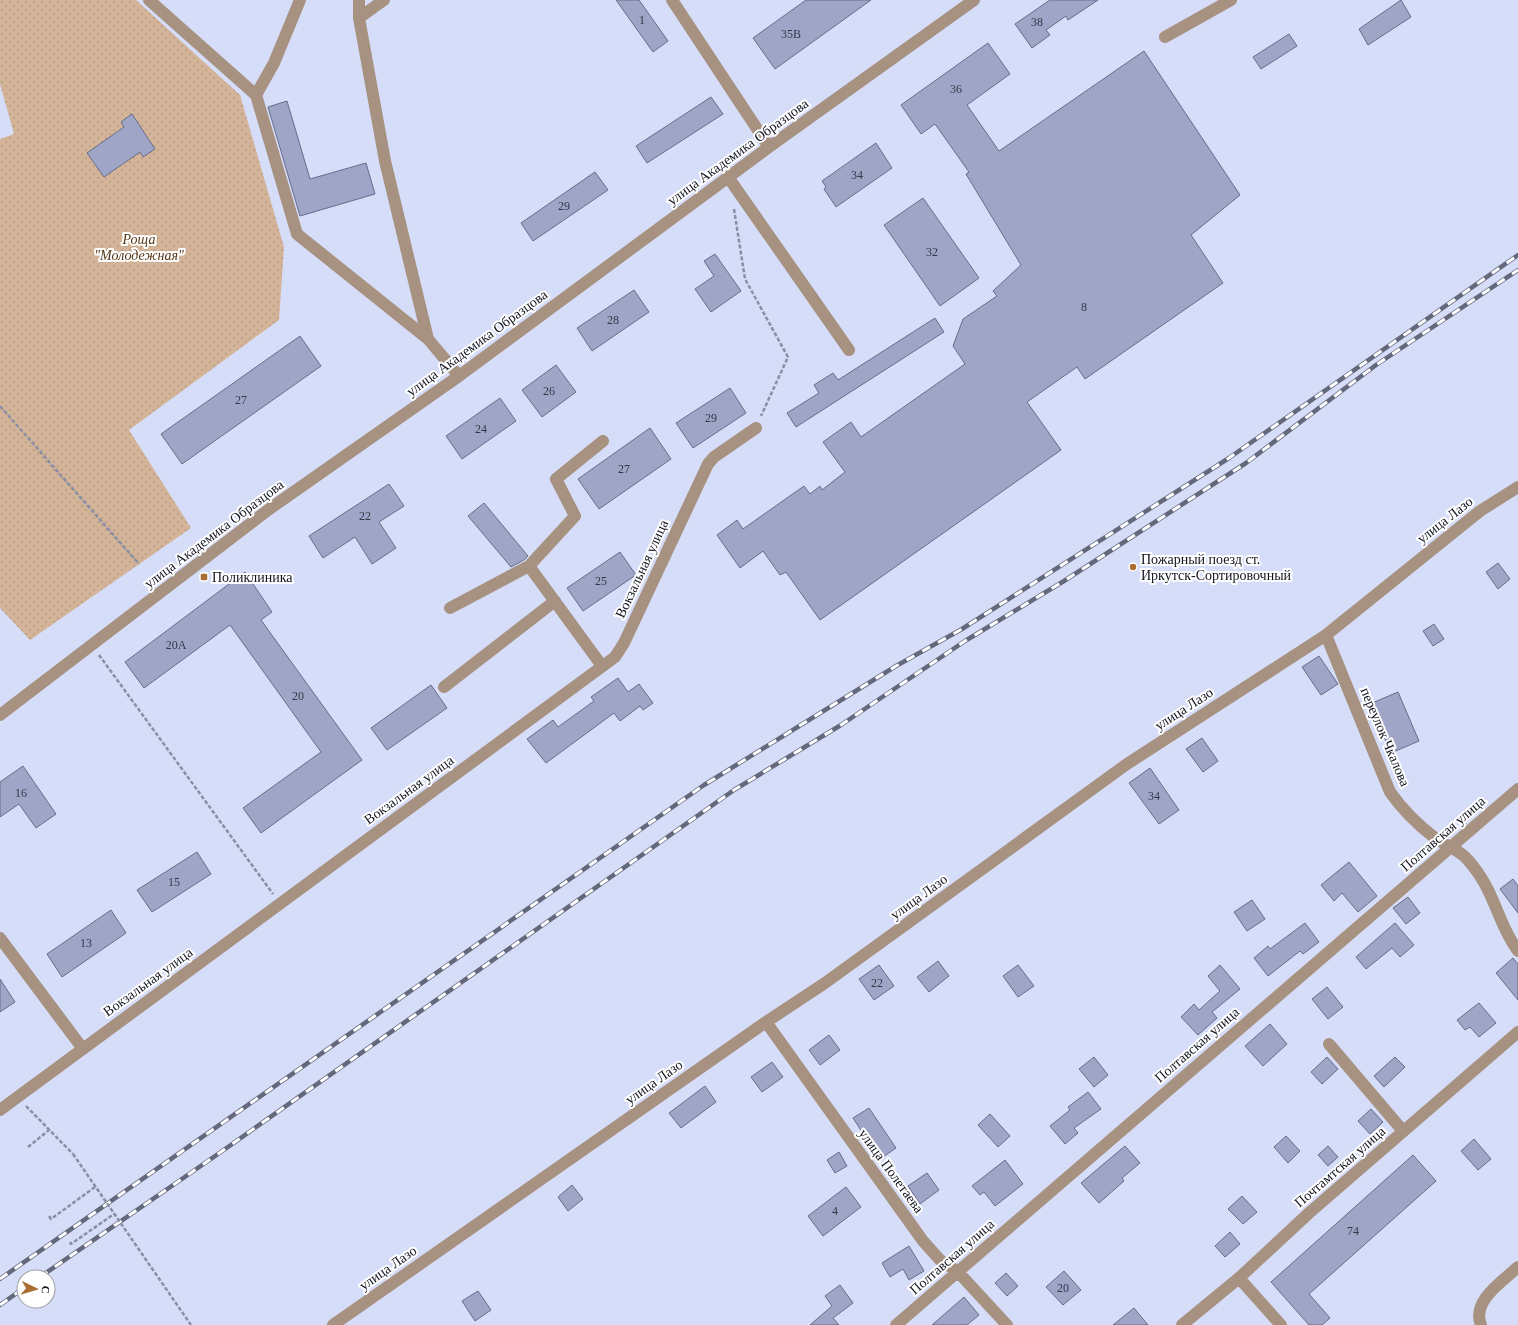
<svg xmlns="http://www.w3.org/2000/svg" width="1518" height="1325" viewBox="0 0 1518 1325" font-family="Georgia,serif">
<style>
.park{fill:url(#park-dots)}
.building{fill:#9ea5c6;stroke:#666c8b}
.lines{fill:none;stroke-linecap:round;stroke-linejoin:round}
.path{stroke:#8a8fa5;stroke-width:2.5;stroke-dasharray:4 2;stroke-linecap:butt}
.minor{stroke:#a79281;stroke-width:12}
.rail-casing{stroke:#64687b;stroke-width:4.5}
.rail{stroke:#fff;stroke-width:3;stroke-dasharray:9;stroke-linecap:butt}
.path-bridge{stroke:#8a8fa5;stroke-width:2.5;stroke-dasharray:4 2;stroke-linecap:butt}
.poi-dot{fill:#ab6e32;stroke:#fff;stroke-width:1.5}
.labels{text-anchor:middle;dominant-baseline:central;stroke-width:4;stroke-linejoin:round;paint-order:stroke}
.number-label{font-size:12px;fill:#343849}
.street-label{font-size:14px;fill:#11131f;stroke:#fff}
.park-label{font-size:14px;font-style:italic;fill:#563515;stroke:#fff}
.poi-label{font-size:14px;fill:#11131f;stroke:#fff;text-anchor:start}
</style>
<defs>
<pattern id="park-dots" width="8" height="8" patternUnits="userSpaceOnUse"><rect width="8" height="8" fill="#d4b498"/><path d="M2 2h.1M6 6h.1" fill="none" stroke="#b59a83" stroke-width="1.8" stroke-linecap="round"/></pattern>
</defs>
<rect width="100%" height="100%" fill="#d6ddf9"/>
<path class="park" d="M0,0H136L240,95L284,247L279,320L129,430L191,528L30,640L0,608V139L14,134L0,84Z"/>
<path class="building" d="M616,0H639L668,41L653,52Z
M806,0H871L775,69L753,38Z
M1050,0H1098L1068,20L1066,16L1046,30L1050,35L1032,48L1015,24Z
M1401,0L1411,17L1368,45L1359,29Z
M1289,34L1297,46L1261,69L1253,57Z
M988,43L1010,74L967,105L999,151L1144,51L1240,195L1191,235L1223,283L1085,379L1077,367L1027,402L1061,450L820,620L786,572L780,575L763,551L740,568L717,535L737,520L743,529L804,486L810,494L820,486L822,490L845,472L823,442L851,422L861,437L965,364L953,346L963,319L997,296L993,291L1021,265L966,174L969,172L935,124L921,134L901,105Z
M711,97L723,114L647,163L636,146Z
M287,101L310,179L366,163L375,194L300,216L268,107Z
M132,114L155,149L143,157L140,152L104,177L87,153L124,127L121,122Z
M876,143L892,168L836,207L824,189L826,187L822,181Z
M595,172L608,190L533,241L521,223Z
M923,198L979,278L940,306L884,225Z
M715,254L741,291L711,312L695,289L714,276L704,261Z
M634,290L649,312L592,351L577,328Z
M935,318L944,332L796,427L787,413L819,393L814,385L833,373L838,380Z
M300,336L321,366L182,464L161,434Z
M556,365L576,392L542,417L522,390Z
M730,388L746,413L693,448L676,423Z
M500,398L516,421L462,459L446,436Z
M650,428L671,459L599,509L578,479Z
M389,484L404,506L379,522L396,548L372,564L355,537L323,558L309,536Z
M484,503L528,556L524,560L511,567L468,516Z
M620,552L636,575L583,611L567,588Z
M1498,563L1510,579L1498,589L1486,572Z
M245,572L272,612L261,620L362,760L261,833L243,808L321,752L230,625L144,688L125,662Z
M1434,624L1444,639L1433,646L1423,631Z
M1319,656L1338,684L1321,695L1302,667Z
M618,678L628,692L639,684L653,703L643,710L640,706L620,721L614,713L546,763L527,739L553,720L558,727L594,701L591,697Z
M431,685L447,708L387,750L371,728Z
M1398,692L1419,741L1391,753L1370,704Z
M1202,738L1218,761L1203,772L1186,749Z
M23,766L56,814L36,828L19,804L0,817V782Z
M1150,768L1179,810L1159,824L1129,783Z
M197,852L211,874L152,912L137,890Z
M1349,862L1377,896L1358,912L1342,893L1334,901L1321,885Z
M1513,879L1518,886V913L1500,889Z
M1408,897L1420,913L1406,924L1393,908Z
M1252,900L1265,919L1247,931L1234,912Z
M111,910L126,933L62,977L47,954Z
M1305,923L1319,942L1303,954L1300,951L1268,976L1254,958L1268,946L1270,949Z
M1395,923L1414,945L1400,957L1392,948L1366,969L1356,957Z
M1513,958L1518,964V1000L1496,973Z
M938,961L949,976L929,992L917,977Z
M879,965L894,986L874,1000L859,979Z
M1018,965L1034,986L1018,997L1003,976Z
M1220,965L1240,989L1212,1012L1217,1018L1198,1035L1181,1017L1194,1004L1199,1010L1220,991L1208,976Z
M0,979L15,1002L0,1012Z
M1327,987L1343,1007L1328,1019L1312,999Z
M1479,1003L1496,1023L1479,1037L1470,1027L1465,1030L1457,1020Z
M1270,1024L1287,1044L1263,1066L1245,1046Z
M829,1035L840,1050L820,1065L809,1050Z
M1094,1057L1108,1075L1094,1087L1079,1069Z
M1327,1057L1338,1069L1322,1084L1311,1072Z
M1395,1057L1405,1067L1384,1087L1374,1076Z
M772,1062L783,1077L762,1092L751,1077Z
M705,1086L716,1102L681,1128L669,1113Z
M1088,1092L1101,1109L1074,1128L1078,1133L1065,1144L1050,1126L1070,1110L1068,1107Z
M869,1108L896,1148L880,1159L853,1118Z
M1371,1109L1383,1122L1370,1134L1358,1121Z
M990,1114L1010,1136L998,1147L978,1125Z
M1286,1136L1300,1151L1288,1163L1274,1147Z
M1474,1139L1491,1159L1478,1170L1461,1151Z
M1125,1146L1140,1163L1122,1178L1124,1181L1099,1203L1081,1183Z
M1328,1146L1338,1157L1328,1166L1318,1155Z
M839,1152L847,1166L835,1173L827,1160Z
M1413,1155L1436,1181L1309,1294L1330,1318L1322,1325H1309L1271,1282Z
M1005,1160L1023,1184L995,1206L984,1192L980,1195L972,1186Z
M927,1173L939,1190L920,1204L908,1186Z
M572,1185L583,1199L568,1211L558,1197Z
M846,1187L861,1207L823,1236L808,1216Z
M1242,1196L1257,1212L1243,1224L1228,1209Z
M1230,1232L1240,1244L1225,1257L1215,1246Z
M909,1246L924,1271L909,1280L903,1269L890,1277L882,1263Z
M1064,1271L1081,1290L1063,1305L1046,1287Z
M1006,1273L1018,1286L1007,1296L995,1283Z
M840,1285L853,1303L833,1318L839,1325H810L832,1306L825,1296Z
M478,1291L491,1310L475,1321L462,1301Z
M964,1297L979,1315L967,1325H932Z
M1134,1308L1148,1325H1113Z"/>
<g class="lines">
<path class="path" d="M734,209L745,279L788,357L761,416
M0,406L139,564
M99,655L273,894
M26,1106L73,1154
M28,1147L49,1130
M49,1216L51,1219L95,1187
M70,1242L71,1244L114,1214"/>
<path class="minor" d="M149,0L256,95L274,63L300,0
M359,0V18L385,161L428,339
M672,0L769,147
M359,18L384,0
M1165,37L1231,0
M256,95L297,234L428,339L459,376
M728,177L849,350
M529,566L602,666
M450,608L529,566L575,516L556,479L603,441
M1326,635L1390,792C1402,809 1418,825 1435,838C1446,846 1459,849 1468,860C1475,868 1482,878 1487,888C1498,909 1503,931 1518,951
M444,687L555,601
M0,715L268,510L459,376L769,147L974,0
M0,938L83,1049
M766,1022L923,1241L940,1260L958,1272L1007,1325
M1329,1044L1403,1131
M0,1110L615,657L624,643L708,464L714,457L756,428
M1239,1278L1281,1325
M333,1325L766,1022L825,983L1127,764L1326,635L1480,511L1518,487
M896,1325L1518,789
M1182,1325L1239,1278L1309,1213L1518,1032
M1481,1325C1471,1301 1503,1281 1518,1267"/>
<defs>
<path id="rail" d="M40,1277L218,1154L734,790L841,725L965,641L1064,581L1246,463L1376,365L1518,270
M0,1279L704,785L896,666L962,629L1229,458L1518,255
M0,1305L24,1288"/>
</defs>
<use href="#rail" class="rail-casing"/>
<use href="#rail" class="rail"/>
<path class="path-bridge" d="M73,1154L191,1325"/>
</g>
<g class="poi-dot">
<circle cx="1133" cy="567" r="4"/>
<rect x="200" y="573" width="8" height="8" rx="2"/>
</g>
<g class="labels">
<g class="number-label">
<text x="642" y="20">1</text>
<text x="1037" y="22">38</text>
<text x="791" y="34">35В</text>
<text x="956" y="89">36</text>
<text x="857" y="175">34</text>
<text x="564" y="206">29</text>
<text x="932" y="252">32</text>
<text x="1084" y="307">8</text>
<text x="613" y="320">28</text>
<text x="549" y="391">26</text>
<text x="241" y="400">27</text>
<text x="711" y="418">29</text>
<text x="481" y="429">24</text>
<text x="624" y="469">27</text>
<text x="365" y="516">22</text>
<text x="601" y="581">25</text>
<text x="176" y="645">20А</text>
<text x="298" y="696">20</text>
<text x="21" y="793">16</text>
<text x="1154" y="796">34</text>
<text x="174" y="882">15</text>
<text x="86" y="943">13</text>
<text x="877" y="983">22</text>
<text x="835" y="1211">4</text>
<text x="1353" y="1231">74</text>
<text x="1063" y="1288">20</text>
</g>
<g class="street-label">
<text transform="translate(738 152) rotate(-36)">улица Академика Образцова</text>
<text transform="translate(477 343) rotate(-36)">улица Академика Образцова</text>
<text transform="translate(1445 520) rotate(-38)">улица Лазо</text>
<text transform="translate(214 534) rotate(-37)">улица Академика Образцова</text>
<text transform="translate(642 569) rotate(-65)">Вокзальная улица</text>
<text transform="translate(1184 709) rotate(-33)">улица Лазо</text>
<text transform="translate(1385 737) rotate(67)">переулок Чкалова</text>
<text transform="translate(409 790) rotate(-36)">Вокзальная улица</text>
<text transform="translate(1443 834) rotate(-41)">Полтавская улица</text>
<text transform="translate(919 897) rotate(-36)">улица Лазо</text>
<text transform="translate(148 982) rotate(-36)">Вокзальная улица</text>
<text transform="translate(1197 1045) rotate(-41)">Полтавская улица</text>
<text transform="translate(654 1082) rotate(-35)">улица Лазо</text>
<text transform="translate(1340 1167) rotate(-41)">Почтамтская улица</text>
<text transform="translate(891 1171) rotate(54)">улица Полетаева</text>
<text transform="translate(952 1257) rotate(-41)">Полтавская улица</text>
<text transform="translate(388 1268) rotate(-35)">улица Лазо</text>
</g>
<g class="park-label">
<text x="139" y="239">Роща<tspan x="139" dy="16">"Молодежная"</tspan></text>
</g>
<g class="poi-label">
<text x="1141" y="559">Пожарный поезд ст.<tspan x="1141" dy="16">Иркутск-Сортировочный</tspan></text>
<text x="212" y="577">Поликлиника</text>
</g>
</g>
<g transform="translate(36 1289) rotate(95)"><circle r="19" fill="#ffffff" stroke="#a0a1a5"/>
<path d="M0-3L7 15L0 10L-7 15Z" fill="#ab6e32"/>
<text y="-6" font-size="11" font-weight="bold" text-anchor="middle" fill="#11131f">С</text>
</g>
</svg>
